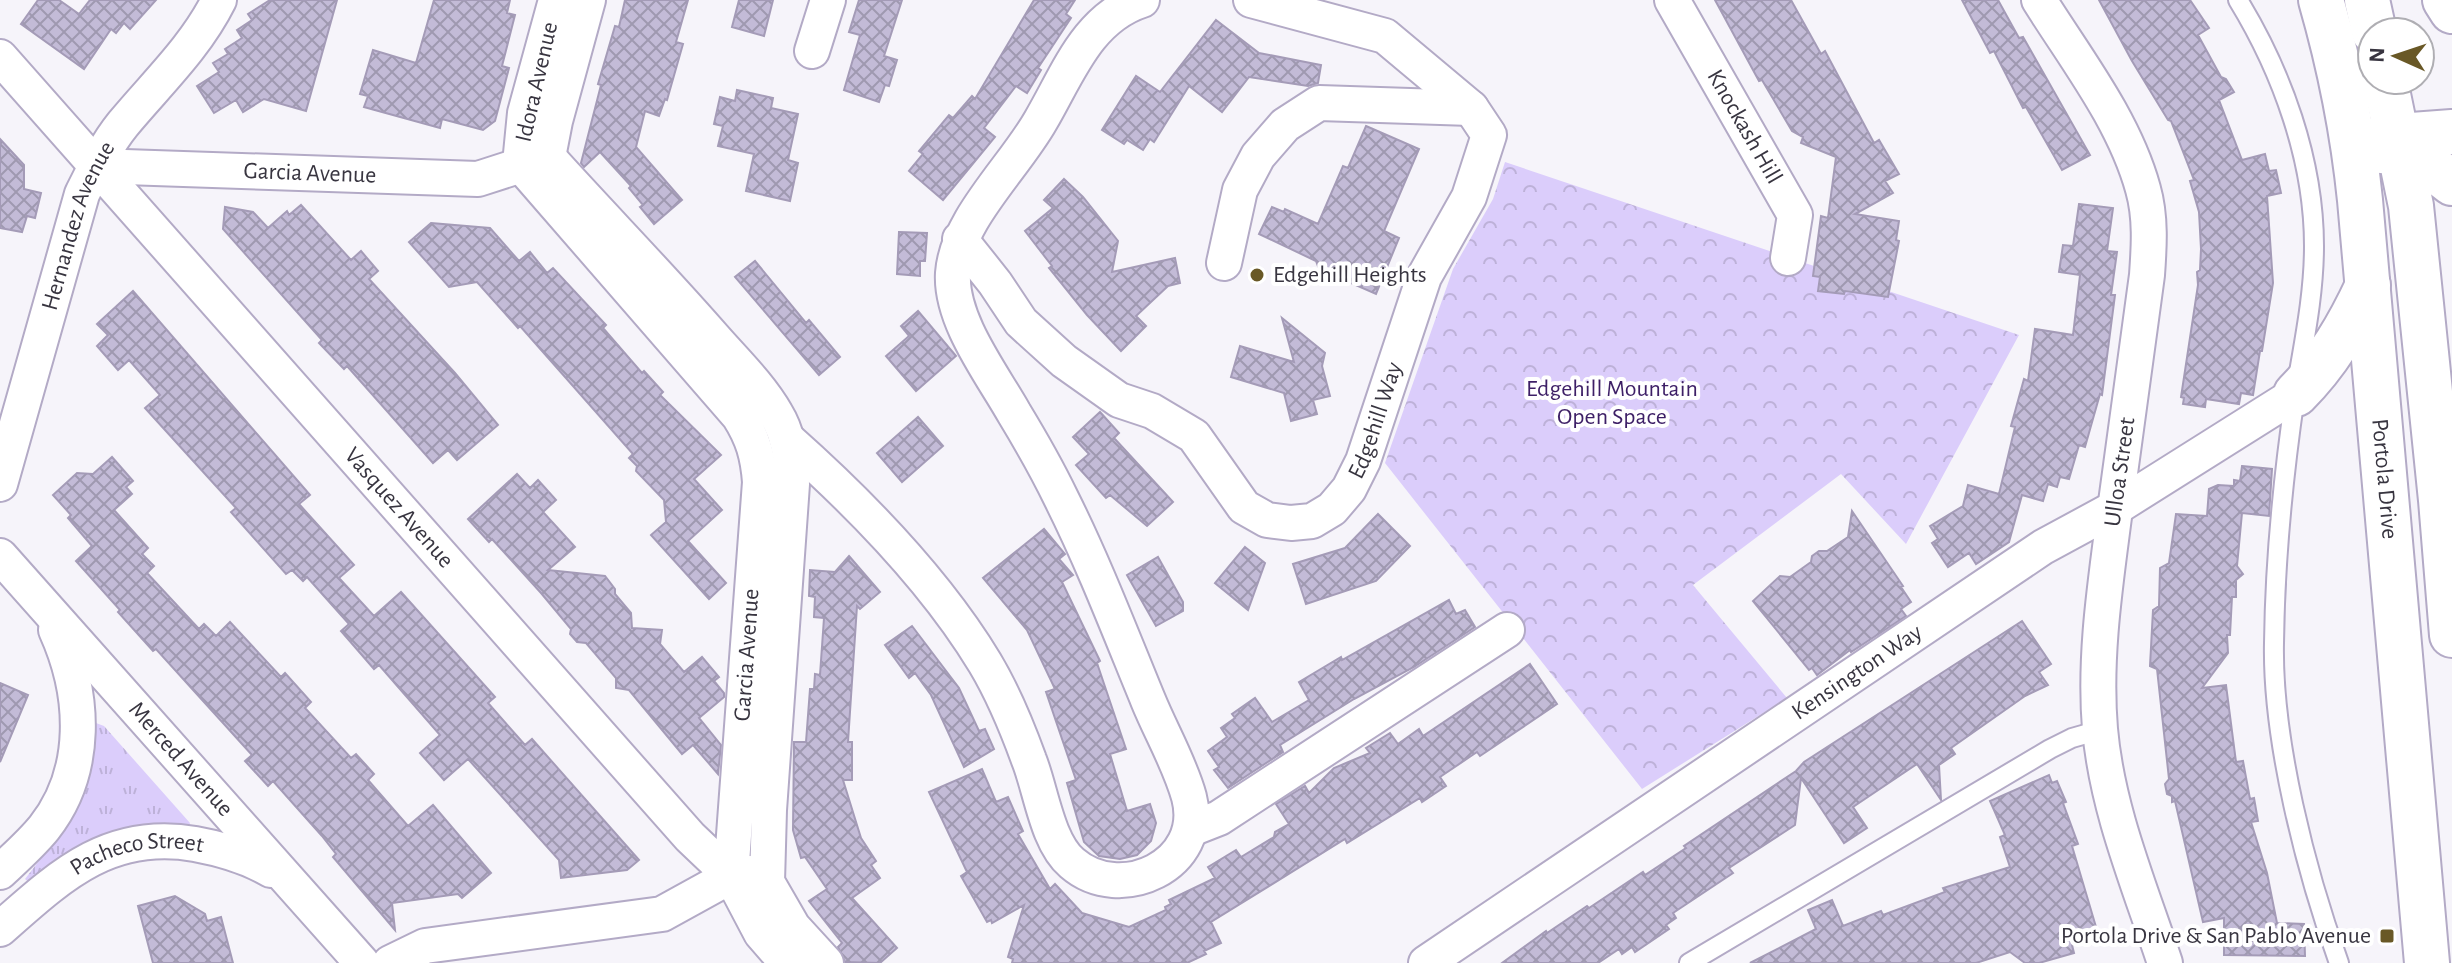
<svg xmlns="http://www.w3.org/2000/svg" width="2452" height="963" viewBox="0 0 2452 963" font-family="'Alegreya Sans',sans-serif">
<style>
.grass{fill:url(#grass-tufts)}
.park{fill:url(#park-crowns)}
.building{fill:url(#building-cross-hatch);stroke:#a49bb7;stroke-width:2}
.lines{fill:none;stroke-linecap:round;stroke-linejoin:round}
.lane-casing{stroke:#b3aac6;stroke-width:22}
.street-casing{stroke:#b3aac6;stroke-width:38}
.secondary-casing{stroke:#b3aac6;stroke-width:48}
.primary-casing{stroke:#b3aac6;stroke-width:48}
.lane{stroke:#fff;stroke-width:18}
.street{stroke:#fff;stroke-width:34}
.secondary{stroke:#fff;stroke-width:44}
.primary{stroke:#fff;stroke-width:44}
.poi-dot{fill:#695826;stroke:#fff;stroke-width:3}
.labels{text-anchor:middle;dominant-baseline:central;stroke-width:8;stroke-linejoin:round;paint-order:stroke}
.street-label{font-size:24px;fill:#383540;stroke:#fff}
.poi-label{font-size:24px;fill:#383540;stroke:#fff;text-anchor:start}
.park-label{font-size:24px;fill:#3d1f66;stroke:#fff}
</style>
<defs>
<pattern id="grass-tufts" width="24" height="20" patternUnits="userSpaceOnUse" patternTransform="scale(2)"><rect width="24" height="20" fill="#dbcdfb"/><path d="M3 7l-1-3M5 7V3M7 7l1-3M15 17l-1-3M17 17v-4M19 17l1-3" fill="none" stroke="#bdb1d8"/></pattern>
<pattern id="park-crowns" width="20" height="18" patternUnits="userSpaceOnUse" patternTransform="scale(2)"><rect width="20" height="18" fill="#dbcdfb"/><path d="M2 6a3 3 0 1 1 6 0M12 15a3 3 0 1 1 6 0" fill="none" stroke="#bdb1d8"/></pattern>
<pattern id="building-cross-hatch" width="8" height="8" patternUnits="userSpaceOnUse" patternTransform="scale(2)"><rect width="8" height="8" fill="#c3bbd7"/><path d="M0 0l8 8M0 8l8-8" fill="none" stroke="#9f99b0"/></pattern>
</defs>
<rect width="100%" height="100%" fill="#f6f4fa"/>
<path class="grass" d="M96,723L104,726L190,823L187,832L31,884L25,879L68,823L84,781Z"/>
<path class="park" d="M1505,162L2019,335L1906,544L1841,474L1693,585L1787,698L1642,789L1385,463L1453,269L1493,199Z"/>
<path class="building" d="M38,0H59L79,14L90,0H156L130,29L124,23L116,33L111,29L84,69L21,24Z
M270,0H337L306,111L264,99L243,112L236,100L214,113L197,86L219,72L213,63L228,54L225,49L242,38L237,30L252,20L248,14Z
M434,0H510L507,13L515,15L502,66L509,68L495,121L483,130L442,119L440,128L364,107L368,96L360,94L373,50L416,63Z
M625,0H688L676,42L683,44L667,100L665,99L659,116L645,111L636,147L682,200L654,224L640,207L643,205L629,188L631,186L600,152L584,167L581,163L601,85L598,84L615,26L619,27Z
M739,0H773L764,36L732,27Z
M859,0H902L884,56L897,60L889,86L885,85L879,102L844,90L860,35L849,32Z
M1034,0H1075L1066,14L1071,18L1038,68L1041,70L1027,93L1016,86L984,128L995,137L943,200L909,171L923,154L919,151L949,115L953,118L972,96L975,99Z
M1715,0H1791L1821,54L1825,51L1874,143L1879,140L1899,174L1885,181L1893,193L1855,214L1899,221L1896,240L1899,241L1888,297L1845,291L1844,294L1818,291L1820,277L1813,276L1821,216L1828,218L1836,157L1801,143L1803,137L1792,131L1762,80L1759,81Z
M1962,0H1998L2019,38L2023,37L2090,155L2062,170L2026,107L2023,108L1994,51L1990,53Z
M2099,0H2190L2209,28L2198,35L2221,77L2226,79L2234,92L2219,100L2242,160L2265,154L2269,171L2276,170L2281,193L2267,196L2273,283L2262,351H2260L2253,395L2241,393L2239,404L2206,399L2205,407L2183,404L2184,398L2181,397L2198,285L2197,272L2200,270L2201,249L2199,212L2190,181L2194,180L2171,121L2168,120L2132,61Z
M1216,20L1259,53L1321,65L1318,83L1308,86L1249,77L1222,112L1189,86L1154,142L1150,139L1143,150L1127,140L1124,144L1102,130L1136,76L1160,92Z
M737,90L773,98L771,108L798,114L788,160L798,163L790,201L746,191L754,154L718,146L723,126L714,124L720,97L735,101Z
M1366,126L1419,149L1384,231L1399,238L1376,294L1319,269L1316,261L1259,234L1272,207L1284,212L1285,209L1318,224L1343,166L1348,168Z
M0,139L24,165V189L41,193L35,218L27,216L22,232L0,228Z
M1064,179L1083,197L1118,241L1112,272L1175,258L1180,283L1168,286L1136,316L1146,326L1121,351L1087,315L1049,268L1052,266L1025,231L1053,208L1044,200Z
M2079,204L2113,208L2107,251L2117,252L2111,295H2115L2102,395L2100,394L2085,447L2079,445L2069,479L2060,477L2057,487L2048,484L2043,501L2022,495L2009,542L1976,564L1969,553L1948,567L1932,543L1938,539L1930,526L1963,506L1968,485L1999,494L2015,427L2011,426L2024,379L2028,381L2035,329L2073,335L2080,275L2059,272L2063,245L2073,246Z
M301,205L351,260L361,251L378,271L369,279L455,373L498,425L457,460L448,450L433,463L347,366L344,369L319,343L322,340L223,229L225,207L253,212L268,228L287,211L289,215Z
M431,223L490,228L519,261L530,252L547,273L553,268L606,325L603,328L642,373L644,371L663,392L660,395L721,455L694,479L722,510L688,541L726,583L709,599L651,535L666,522L664,500L636,471L637,466L629,458L633,454L520,326L518,328L477,282L449,287L409,242Z
M899,232L927,233L925,261H920V276L897,274Z
M755,261L806,323L809,320L840,357L819,375L735,277Z
M133,291L310,495L299,504L354,565L339,578L374,616L401,592L495,697L488,703L525,745L532,739L639,860L627,870L561,878L559,860L468,759L444,780L420,753L440,735L379,665L374,669L341,631L349,624L307,577L303,581L292,570L286,574L231,512L236,508L145,408L160,395L129,360L118,370L97,346L108,335L97,324Z
M918,311L956,356L916,391L886,356L909,336L901,326Z
M1282,318L1325,353L1322,366L1330,396L1313,400L1317,414L1291,421L1284,393L1231,377L1240,346L1294,362Z
M1100,412L1119,433L1114,438L1173,502L1147,526L1110,495L1106,498L1076,465L1089,454L1073,437Z
M918,417L943,446L902,482L877,453Z
M112,457L133,481L126,487L132,494L114,510L148,548L142,554L154,566L147,573L199,629L204,624L216,636L230,622L281,677L285,673L311,702L305,708L351,758L356,754L374,774L368,780L408,826L433,805L491,873L462,898L458,894L392,903L395,930L333,857L336,854L322,836L273,781L268,786L245,761L252,755L156,649L153,651L118,612L120,610L76,561L92,546L68,518L71,515L53,495L77,473L93,474Z
M2242,466L2272,469L2269,516L2242,513L2237,566L2243,574L2236,580V597H2232L2230,635H2227L2228,653L2202,688L2226,685L2236,762L2243,761L2250,799L2254,798L2258,821L2251,822L2267,873L2277,923L2304,924L2305,956L2224,955V918L2203,922L2175,801L2172,802V796L2167,794L2165,784L2169,779L2157,669L2150,666L2153,610L2159,606L2160,568L2169,563L2176,514L2207,516L2209,489L2218,485L2234,486V480L2240,481Z
M517,474L530,488L538,480L556,500L543,512L575,547L548,570L605,576L615,589V594L631,613L632,628L662,630L660,644L684,672L702,657L719,677L714,681L724,693V697L699,718L721,745L718,774L693,745L682,754L629,690L616,688V678L586,643L577,642L570,634L571,629L541,593L492,539L489,542L468,519Z
M1852,511L1903,586L1901,587L1911,602L1901,609L1906,616L1851,652L1850,650L1817,675L1812,668L1809,670L1753,601L1780,576L1790,577L1811,562L1812,556L1819,551H1827L1848,537Z
M1378,514L1410,546L1376,581L1306,604L1293,564L1345,548Z
M1044,529L1065,554L1059,559L1073,575L1062,582L1100,661L1097,663L1126,749L1110,754L1127,811L1150,804L1156,823L1151,841L1137,855L1120,859L1099,856L1084,842L1067,783L1076,780L1046,692L1055,689L1027,630L983,578Z
M1245,547L1265,563L1248,610L1215,583Z
M849,556L880,592L860,609L857,606L848,742H852V780H843L861,838L876,861L871,865L880,878L852,898L897,948L880,963L845,962L838,947L842,943L809,901L827,889L805,857L801,858L793,830L794,742H806L810,689H814L815,674L820,675L824,618L814,617L815,597L809,596L810,570L835,572Z
M1158,557L1183,602V611L1156,626L1127,575Z
M1449,600L1456,614L1465,610L1475,627L1414,667L1354,699L1280,745L1283,752L1228,788L1214,770L1219,767L1208,751L1227,737L1221,728L1235,718L1232,714L1255,698L1272,722L1309,700L1299,682L1341,657L1342,660Z
M2022,621L2051,664L2039,672L2048,685L2025,696L1951,748L1955,754L1939,765L1941,800L1917,764L1853,807L1867,828L1844,843L1801,778L1795,825L1729,868L1733,873L1673,913L1676,918L1666,925L1669,929L1635,952L1632,947L1622,954L1619,949L1598,963H1502L1546,931L1547,933L1587,906L1589,908L1643,872L1645,875L1686,848L1684,846L1796,771L1804,762Z
M912,626L959,688L979,731L985,729L994,749L964,767L931,695L915,673L909,678L885,645Z
M1530,664L1557,704L1480,756L1477,752L1440,777L1446,786L1422,802L1420,798L1347,843L1345,839L1211,922L1221,943L1204,951L1206,954L1187,963H1012L1013,959L1008,957L1024,905L992,923L991,920L987,922L961,876L967,872L929,792L982,769L996,802L1008,797L1023,831L1018,834L1050,889L1055,884L1082,913L1129,927L1166,910L1165,907L1171,904L1169,900L1215,878L1208,867L1236,850L1241,857L1274,837L1275,832L1289,824L1276,804L1305,786L1309,793L1334,768L1370,753L1366,748L1390,733L1398,744L1419,729L1423,736Z
M0,683L28,695L0,762Z
M2049,775L2052,783L2057,781L2066,802L2063,803L2078,844L2072,846L2099,937L2072,945L2074,953L2039,963H2025L2010,952L1976,963H1750L1816,929L1808,910L1832,900L1843,926L1881,911L1883,915L1945,892L1943,888L2010,867L2000,837L2005,835L1990,801Z
M175,896L205,914L207,921L221,917L233,963H153L138,906Z"/>
<g class="lines">
<defs>
<path id="lane" d="M2238,0C2282,72 2314,160 2314,246C2314,297 2303,346 2295,396C2283,478 2275,560 2274,643C2272,740 2306,872 2339,963
M1689,963L2050,749L2072,738L2100,730"/>
<g id="street">
<path d="M556,0L525,113L520,164L739,416C753,438 758,456 760,482L731,876"/>
<path id="s1" d="M1672,0L1795,215L1788,258"/>
<path d="M2039,0C2076,59 2124,120 2143,189C2151,217 2149,247 2147,275C2136,356 2125,436 2114,517C2105,586 2094,658 2100,729C2107,810 2140,887 2165,963"/>
<path d="M812,51L828,0"/>
<path id="s2" d="M0,57L690,837L731,876L761,933L787,963"/>
<path d="M548,157C603,218 660,276 714,338C735,362 760,386 776,414C789,435 792,460 792,484L769,810L767,882L793,927L826,963"/>
<path d="M548,157L555,121L588,0"/>
<path id="s3" d="M96,166L478,179L540,159"/>
<path id="s4" d="M960,239L995,283L1021,322L1064,361L1119,400L1152,411L1194,436L1244,507L1267,520L1291,523L1312,521L1332,509L1349,489L1363,461L1424,277L1469,197L1489,135L1471,108L1385,36L1251,0"/>
<path d="M1224,263L1240,190L1258,156L1285,125L1319,103L1471,108"/>
<path d="M787,439C858,502 936,582 985,663C1003,693 1017,727 1029,760C1041,790 1047,842 1072,863C1120,905 1207,865 1189,797C1180,764 1161,732 1148,700C1120,632 1094,564 1061,498C1047,469 1031,441 1014,413C992,374 950,320 953,273C957,219 1014,168 1041,120C1068,74 1087,18 1142,0"/>
<path id="s5" d="M0,484L82,194C94,170 106,145 123,124C157,83 195,48 219,0"/>
<path id="s6" d="M0,556L362,963"/>
<path d="M1191,829L1219,818L1507,630"/>
<path d="M0,872C15,858 31,844 44,828C89,771 85,694 56,630"/>
<path id="s7" d="M0,929C60,876 109,829 195,844C222,849 247,856 271,870"/>
<path d="M390,963L425,946L662,914L731,876L750,873"/>
<path id="s8" d="M1426,963L2043,547L2115,508L2296,394"/>
</g>
<path id="secondary" d="M2445,0L2452,11"/>
<g id="primary">
<path id="s9" d="M2321,0C2340,66 2353,132 2360,200L2427,963"/>
<path d="M2367,0L2374,32"/>
<path d="M2385,80L2411,206L2441,500L2452,635"/>
<path d="M2389,131L2398,141L2452,183"/>
<path d="M2383,151L2412,135L2452,132"/>
<path d="M2296,394C2328,362 2349,326 2368,285"/>
</g>
</defs>
<use href="#lane" class="lane-casing"/>
<use href="#street" class="street-casing"/>
<use href="#secondary" class="secondary-casing"/>
<use href="#primary" class="primary-casing"/>
<use href="#lane" class="lane"/>
<use href="#street" class="street"/>
<use href="#secondary" class="secondary"/>
<use href="#primary" class="primary"/>
</g>
<g class="poi-dot">
<circle cx="1257" cy="275" r="8"/>
<rect x="2379" y="928" width="16" height="16" rx="4"/>
</g>
<g class="labels">
<g class="street-label">
<text transform="translate(537 82) rotate(-77)">Idora Avenue</text>
<text stroke="none"><textPath href="#s1" startOffset="146">Knockash Hill</textPath></text>
<text stroke="none"><textPath href="#s3" startOffset="214">Garcia Avenue</textPath></text>
<text stroke="none"><textPath href="#s5" startOffset="270">Hernandez Avenue</textPath></text>
<text stroke="none"><textPath href="#s4" startOffset="594">Edgehill Way</textPath></text>
<text transform="translate(2120 472) rotate(-82)">Ulloa Street</text>
<text stroke="none"><textPath href="#s9" startOffset="484">Portola Drive</textPath></text>
<text stroke="none"><textPath href="#s2" startOffset="602">Vasquez Avenue</textPath></text>
<text transform="translate(747 655) rotate(-86)">Garcia Avenue</text>
<text stroke="none"><textPath href="#s8" startOffset="520">Kensington Way</textPath></text>
<text stroke="none"><textPath href="#s6" startOffset="272">Merced Avenue</textPath></text>
<text stroke="none"><textPath href="#s7" startOffset="162">Pacheco Street</textPath></text>
</g>
<g class="poi-label">
<text x="1273" y="275">Edgehill Heights</text>
<text x="2371" y="936" text-anchor="end">Portola Drive &amp; San Pablo Avenue</text>
</g>
<g class="park-label">
<text x="1612" y="389">Edgehill Mountain<tspan x="1612" dy="28">Open Space</tspan></text>
</g>
</g>
<g transform="translate(2396 56) rotate(273)"><circle r="38" fill="#ffffff" stroke="#afaeb3" stroke-width="2"/>
<path d="M0-6L14 30L0 20L-14 30Z" fill="#695826"/>
<text y="-12" font-size="22" font-weight="bold" text-anchor="middle" fill="#383540">N</text>
</g>
</svg>
